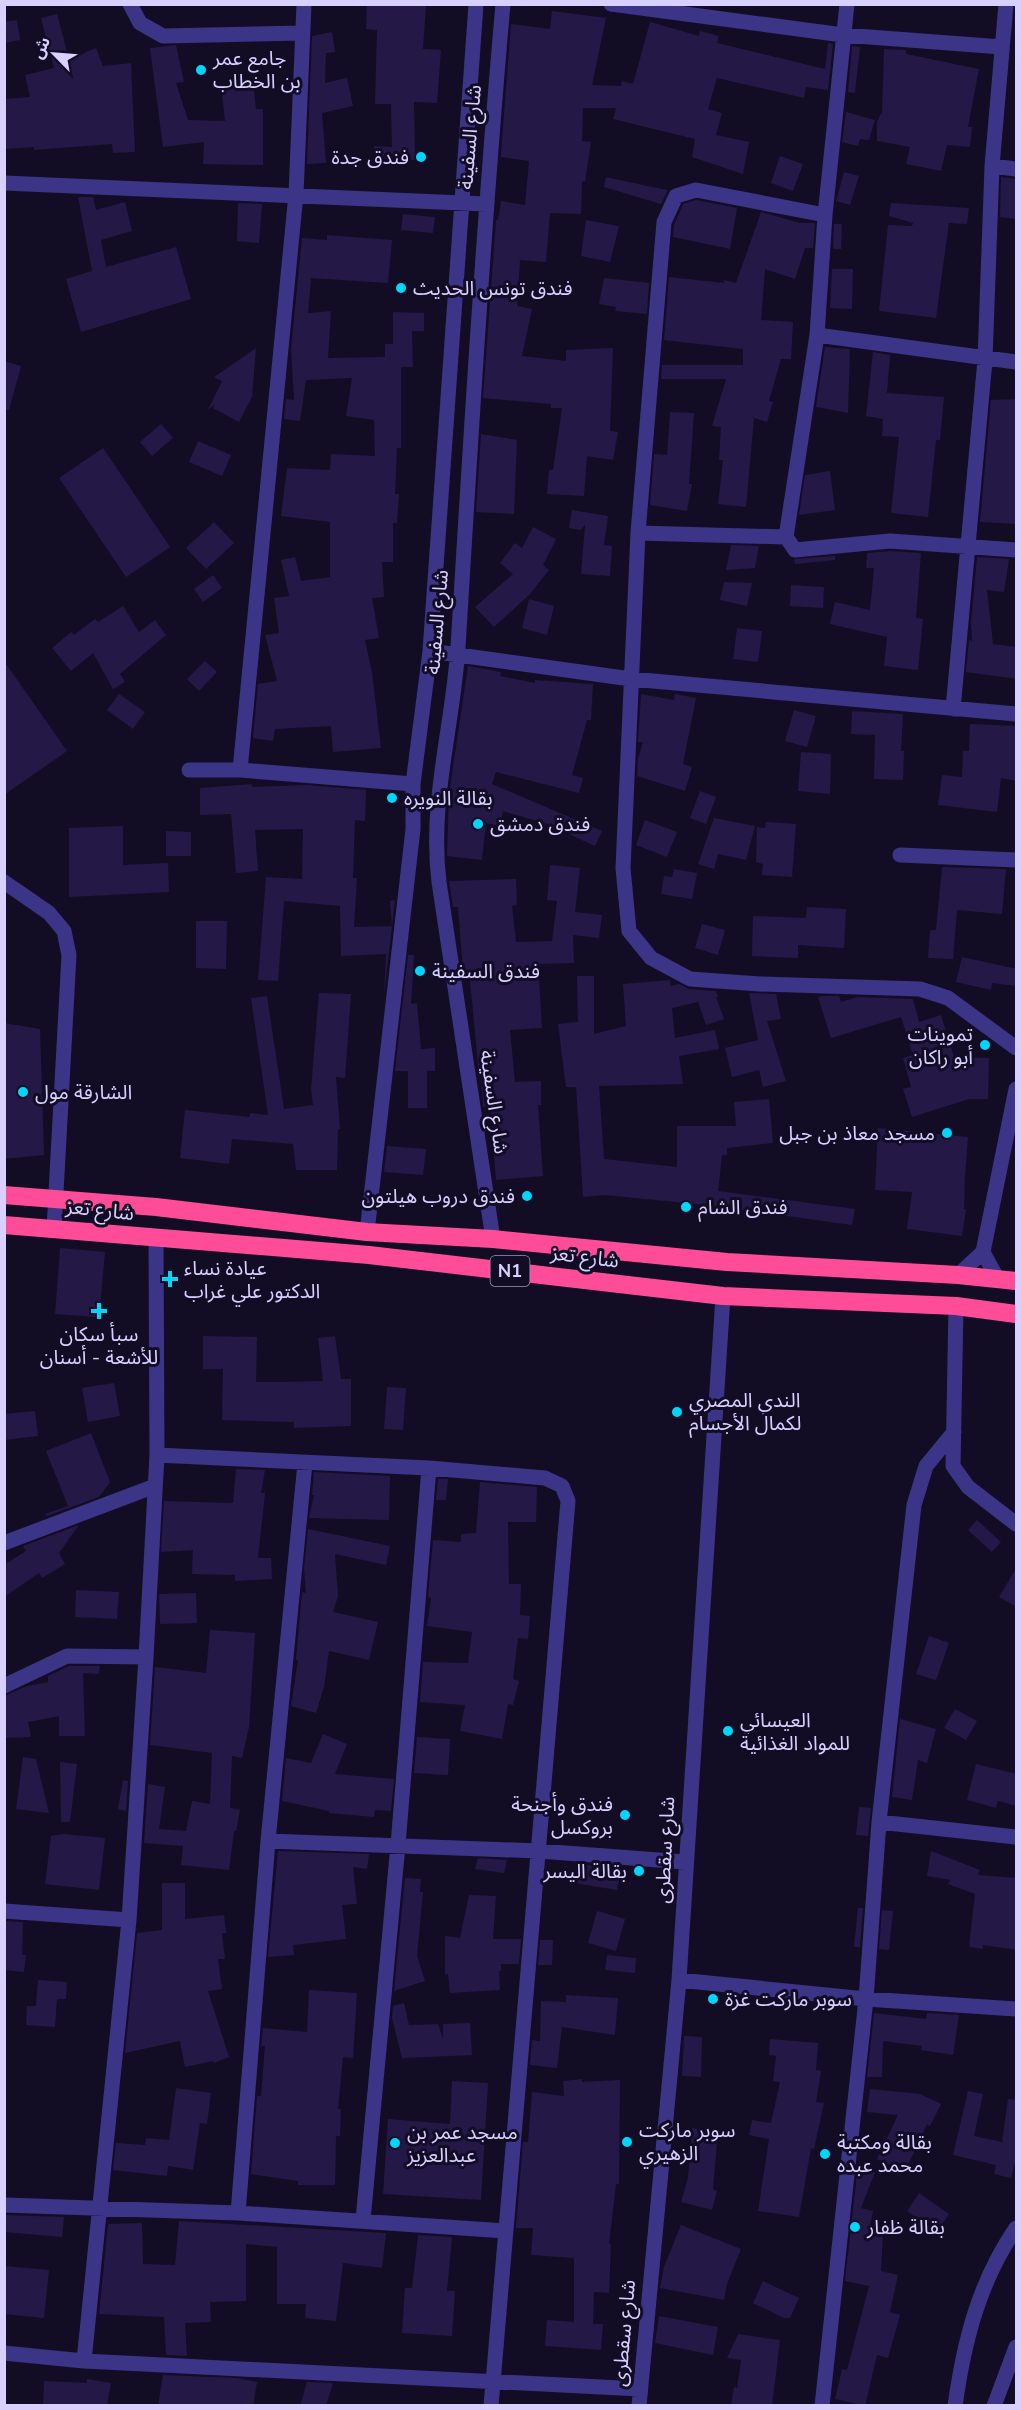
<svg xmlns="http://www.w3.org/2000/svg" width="1021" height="2410" viewBox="0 0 1021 2410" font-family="'Nunito Sans','Noto Sans Arabic',sans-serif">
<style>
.building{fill:#241847}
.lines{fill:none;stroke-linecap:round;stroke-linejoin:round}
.minor{stroke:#3c3587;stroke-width:15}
.highway{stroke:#ff4c98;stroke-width:18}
.poi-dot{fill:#00d5fc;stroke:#120d25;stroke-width:2}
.labels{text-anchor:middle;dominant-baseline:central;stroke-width:6;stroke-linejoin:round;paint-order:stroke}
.shield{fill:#120d25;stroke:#9d96be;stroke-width:1.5}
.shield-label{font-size:18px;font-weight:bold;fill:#d8d1ff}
.poi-label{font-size:20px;fill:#d8d1ff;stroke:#120d25;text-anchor:start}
.street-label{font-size:20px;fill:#d8d1ff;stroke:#120d25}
</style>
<rect width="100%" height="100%" fill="#120d25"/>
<path class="building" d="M367,4H426L423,49L441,50L437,103L414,102L415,160L374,161V146L392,147L391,104H375L377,30L366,29Z
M552,11L606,18L592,85L621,86L622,81L633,84L650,22L699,36L700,31L719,36L717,43L825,69L828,43L833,44L828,90L806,87L804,98L717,78L708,109L722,113L716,135L749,142L743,174L692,157L695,139L613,119L616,108H583L582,141L591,142L585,182L582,181L581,214L550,213L546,262L520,260L517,306L532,309L522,356L566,361V350L613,348L610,431L618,432L613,460L587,456L584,496L547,494L549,470H553L562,408H551V404L483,398L496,220H498L501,201L525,205L529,161L501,157L500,166L511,24L550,29Z
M57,14L69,59L96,48L103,66L131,63L135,152L113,153L112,144L34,150V147L4,149V99L30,97L25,75L54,68L41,18Z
M17,20L20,40L4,43V22Z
M332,32L335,52L326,53L325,83L347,78L353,106L322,113L326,163L307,164L312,36Z
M176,45L184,82L176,83L188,120L225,121L221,84L253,81L256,109H263V165L203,164L204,142L163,147L150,48Z
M852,46L860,47L855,93L848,92Z
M884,49L906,50V54L979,69L968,127H972L970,147L947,145L941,171L906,164L910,147L877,141V120L878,121L880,114L882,115Z
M846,112L875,120L869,140L860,139L858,146L842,142Z
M780,156L803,164L793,191L771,183Z
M844,172L859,176L850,205L836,201Z
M606,177L647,186L668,190L661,204L604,187Z
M1001,177L1017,179V219L1000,217Z
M78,197H93L96,210L125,202L132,231L101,240L106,267L176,247L191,299L81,332L66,279L92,271Z
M696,200L737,208L730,249L673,237L674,225L683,204Z
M238,203L262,204L259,243L237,241Z
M891,203L969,208L967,224L949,223L936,318L879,311L888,225L912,226L913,223L889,216Z
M761,212L800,223H815L813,248H805L795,279L765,269L761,320L793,322L791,359H781L769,401L773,402L767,422L754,418L746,507L718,504L723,460H719L721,427L712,426L726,379H661L662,365H743V349L664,340L669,277L724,283V280L736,283Z
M403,214L435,217L433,233L401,230Z
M586,220L619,226L610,262L581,256Z
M834,224H842L841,249H833Z
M327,235L392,240L388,283L311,278L308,313L331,311L328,358L385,357V344H393V312L424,313V331H412L413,367H401V448H397L395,494H399L397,523H393V562H382L384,597L372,598L379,638L365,640L372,673L381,748L333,752L331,726L275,729L273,741L253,738L258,684L277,681L265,635L279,633L274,598L289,596L281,560L295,557L301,581L330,577V522L281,516L287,468L330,470L331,454L375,456L374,420L346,416L352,378L306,380L300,421L284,419L286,399L294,400L291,349L302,238L327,240Z
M832,269H853L852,309L830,308Z
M604,278L649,283L647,314L615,311L616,307L599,304Z
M825,347L850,349L848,413L816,407Z
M256,348L252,397L239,422L213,408L215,404L208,410L222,381L214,377Z
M873,352L890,355L887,393L944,397L940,440H936L928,517L891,513L899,437L882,436L883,419L866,416Z
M4,361L21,366L9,410H4Z
M1017,399V524L980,522L991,400Z
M670,412L694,413L689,484H692L687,511L650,505L654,454L667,455Z
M161,424L173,438L152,456L140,442Z
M481,434L517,440L514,514L476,512Z
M198,441L231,455L222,476L189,462Z
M103,448L170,547L126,577L59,478Z
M830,471L835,510L799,515L805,475Z
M572,510L608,516L604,545L612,546L610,576L581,574L585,525L581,530L569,528Z
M214,522L234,543L206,569L186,548Z
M533,527L556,539L543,565L549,570L530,594L494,627L475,607L513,574L500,563L515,543L522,548Z
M731,545L759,546L755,568L726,570Z
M890,551L921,553L916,618L923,619L918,670L884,666L887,637L830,624L835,602L870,610L874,568H866L867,553Z
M835,556V560L795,564L794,559Z
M977,557L1009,559L1004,592L987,590L993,644L1017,647V679L966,672L969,640L972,641L971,623Z
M213,575L222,588L203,602L194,589Z
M724,582L752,583L747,606L720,600Z
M791,585L824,587L823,608L790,606Z
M529,599L554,606L547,635L522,628Z
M123,606L139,632L155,620L166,635L120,674L125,682L113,689L93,653L71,671L52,648L71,632L74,635L95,619L98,622Z
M737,628L762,631L758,662L733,659Z
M4,661L67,751L4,795Z
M205,661L217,672L199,691L187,679Z
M468,666L501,672L500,676L535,683V680L593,684L591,720H587L572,775L583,778L579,793L496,772L492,784L602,831L595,846L571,835V831L503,811L500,826L486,823L482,860L447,856L449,794Z
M119,694L145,712L133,729L107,710Z
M641,694L674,700L675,694L696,698L683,764L692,767L685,791L637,776L638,759L643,742H638Z
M794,710L816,716L807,747L785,741Z
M852,711L903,714L901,751H904L903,780L874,779L875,735L851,734Z
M970,724L1017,726V781L1001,778L997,812L938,805L942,775L962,777L963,751H969Z
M801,752L831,754L830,794L798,791Z
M252,784V787L307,785L366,790L365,821L355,820L353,878H357L354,927L392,926L390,901L395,900L384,995L386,954L341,956L340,906L284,901L278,981L258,980L266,877L302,879L303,829L255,830L258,871L236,873L231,814L200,815V788Z
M700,791L716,797L706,824L690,818Z
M714,818L755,826L746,860L718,854L714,869L698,864Z
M645,820L677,832L667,857L636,845Z
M766,822L796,824L792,877L762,875L763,864L756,862L757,827L765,828Z
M123,826V865L168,863L169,892L69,897V828Z
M166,831L191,832V856H166Z
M550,865L580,868L575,912L602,915L599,938L573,935L574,963L538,964L542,1028L510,1030L515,1082L541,1081V1105H538L543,1176L496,1180L490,1107H483L481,1074L479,1075L469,970L463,971L458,907H453L449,881L516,879L517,905L512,906L516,942L552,941L557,901L547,900Z
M942,867L1006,869L1002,914L957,910L953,959L928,958L930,930H936Z
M674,869L697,873L692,899L661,894L664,876L672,877Z
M807,907L846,909L844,948L798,945V958L752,956L753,916L806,918Z
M196,921H227L226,969L196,968Z
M702,924L725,930L718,955L695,948Z
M408,955H414L411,1004L417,1003L421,1049L435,1048V1071H427V1108H408V1071H395Z
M962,957L1017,969V986L992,983L991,990L956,982Z
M577,976H594V1034L626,1026L623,984L670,980L671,986L679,984L689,989L716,991L718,997H716L724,1019L706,1025L698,1002L672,1008L675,1038L715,1030L719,1049L679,1056L683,1084L599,1086L604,1159L677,1167V1126H736L734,1102L769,1099L773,1143L727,1148V1155H722L718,1191L855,1209L852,1225L716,1206L605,1195L583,1197L576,1087H566L558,1024L578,1022Z
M319,993L351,994L345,1078L336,1077L340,1129H338L337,1170H296L293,1144L232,1139L229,1164L180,1158L185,1110L250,1117V1113L268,1115L251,998L267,996L284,1109L313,1105L311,1089Z
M749,993L776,994L781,1019L767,1021L786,1081L763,1087L759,1070L732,1077L725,1048L758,1040Z
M823,996H839L841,1002L858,997L913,999L919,1022L941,1015L954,1057L989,1058L988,1099H969L912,1117L903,1089L911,1087L903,1058L913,1055L901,1017L831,1038L818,997Z
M4,1023L40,1029L44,1155L4,1159Z
M878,1128L968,1137L965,1176L964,1209H966L962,1236L907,1229L912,1192L875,1190Z
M387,1146L426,1149L423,1175L384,1172Z
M60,1248L105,1252L99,1317L55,1314Z
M203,1336L257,1337L256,1382H280L323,1381L318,1338L335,1336L341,1379H351V1426L294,1428V1422L222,1420L223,1369H203Z
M114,1383L120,1416L88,1422L82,1388Z
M387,1387L406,1388L403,1430L384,1429Z
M35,1411L38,1436L4,1440V1414Z
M91,1433L110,1482L99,1497L47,1516L45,1514L68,1506L46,1451Z
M236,1469L265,1470L261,1493H265L258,1558H271L272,1579L235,1581V1575L192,1574L193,1550L161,1552L164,1501L233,1503Z
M314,1472L390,1476L389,1520L309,1518L314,1495H312Z
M438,1479H448L446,1500H436Z
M480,1482L537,1487L536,1522H508L509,1584H521L520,1615L530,1616L528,1639L518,1638L513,1679L519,1681L513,1705L508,1704L502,1739L460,1731L465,1705L420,1702L423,1662L468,1663L472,1632L427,1626L431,1598L428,1597L433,1540L461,1542V1534L476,1533Z
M977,1520L1001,1542L992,1552L968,1530Z
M79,1525L59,1553L65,1564L42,1578L39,1573L4,1597V1565L26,1551L23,1546Z
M308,1529L390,1546L386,1565L335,1554L338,1596L333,1612L378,1622L369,1660L329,1651L324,1687L316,1713L291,1706L298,1660H296L302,1592L306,1593L304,1569Z
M1017,1567V1607L999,1597Z
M76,1590L119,1592L117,1619L75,1617Z
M196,1593L197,1623L160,1624L159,1594Z
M210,1630L255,1633L249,1727L242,1758L232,1756L230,1808L240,1810L236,1831H234L229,1870L181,1865L183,1846L144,1843L148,1784L165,1787L159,1829L186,1831L192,1801L210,1804L212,1753L150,1745L155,1667L206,1673Z
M929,1636L949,1643L936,1680L916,1674Z
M69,1666H100L99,1674L83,1673L85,1736H59V1716L28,1722L31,1737L4,1738V1696L27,1686L48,1682V1676Z
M955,1709L977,1721L966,1740L944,1728Z
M900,1719L936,1729L927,1763L918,1760L912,1800L892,1797Z
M323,1734L347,1744L335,1774L394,1779L391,1811L375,1810L374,1817L329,1813V1811L282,1801L286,1758L311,1763Z
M417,1737L450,1739L448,1775L414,1773Z
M23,1757L36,1759L49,1813L16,1809Z
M60,1762L77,1764L70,1822H61Z
M976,1764L1017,1774V1806L998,1801L996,1808L967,1800Z
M123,1780L128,1781L126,1811L118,1809Z
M859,1807L871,1808L868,1836L856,1835Z
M63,1834L105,1838L99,1890L45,1884L51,1836Z
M278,1851L369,1854L367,1869L353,1867L357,1904L342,1905L346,1939L293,1945L294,1955L268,1957Z
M931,1851L980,1870L978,1875L1017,1878V1950L983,1945V1949L969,1947L975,1894L948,1884L950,1880L927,1876Z
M478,1858L507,1860L504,1873L475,1869Z
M577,1864L621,1867L617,1890L574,1883Z
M405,1878L421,1879L420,1892H423L417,1956L425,1981L394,1991Z
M162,1883H185V1919L224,1915L226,1933H222L225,1959H218L222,1989L208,1991L229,2057L214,2063L213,2061L185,2067L180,2041L125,2053L137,1933L162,1930Z
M469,1895L496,1896L493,1939H521L519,1964H501V1971H499L500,1990L450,1993L448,1974L445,1975V1936L460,1938Z
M858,1908H863L860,1947H854Z
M882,1910L893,1911L889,1950L879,1949Z
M597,1911L625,1919L616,1951L588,1943Z
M4,1921L23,1922L22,1955H26L24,1972L4,1970Z
M540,1940H553L552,1965H538Z
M607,1955L636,1958L635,1973L605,1970Z
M38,1980L67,1982L66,1999H57L55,2027L26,2025L27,2006H36Z
M309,1990L357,1993L353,2058L343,2057L338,2109H341L340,2136H336L335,2185H298V2181L251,2174L257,2096H261L265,2046H261L263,2028L307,2032Z
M566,1995L618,1998L615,2035L562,2027L557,2068L530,2065L532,2040L540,2041L541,2001L566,2002Z
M404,2003L409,2025L438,2024L443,2039V2024L470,2023L472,2055L402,2058L392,2018L393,2006Z
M874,2013L926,2019L927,2013L959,2015L953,2055L921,2050L922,2046L883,2041L882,2077H867Z
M684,2036L702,2037L701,2077L682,2076Z
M770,2039L818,2043L816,2070L821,2071L816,2102L824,2103L814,2149L811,2148L799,2217L758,2211L769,2139L749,2135L752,2120L771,2123L780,2082L773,2081L776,2056L769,2055Z
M582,2079V2082L620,2080L619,2184H616L609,2244H611L609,2293L594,2292L593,2324H603L601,2350L545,2346L547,2320L574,2322V2258L531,2255L533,2228H516L523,2142H528L532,2092L564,2096L563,2081Z
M452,2081L488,2083L481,2200L383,2194L388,2119L450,2124Z
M176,2088L211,2093L207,2124L200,2123L193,2170L168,2166L167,2176L113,2170L116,2143L145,2145L146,2138L169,2140Z
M870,2089L920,2094L941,2104L930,2126L927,2124L905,2172L877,2159L898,2115L867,2112Z
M968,2091L983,2094L974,2136L1002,2142L1008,2099L1017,2100V2154L1011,2178L994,2174L996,2165L953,2155Z
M692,2128L718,2131L713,2189L717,2191L712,2210L681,2202L688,2178Z
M858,2165L875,2172L861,2208L873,2211L868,2235H883L881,2271L898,2275L890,2312L900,2315L888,2358L877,2355L865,2406L835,2399L842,2369L847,2370L869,2286L845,2281Z
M919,2193L949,2214L937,2232L907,2211Z
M4,2215L64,2217L62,2237L4,2232Z
M179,2221L386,2233L382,2268L343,2263L336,2321L305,2318L306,2304H277V2247L246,2244V2301L210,2302L211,2322L185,2323L187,2356L166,2355L164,2317L99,2314L108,2224L142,2223L143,2264L175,2265Z
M681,2225L741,2249L727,2284L724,2300L660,2288L664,2267Z
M418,2235L452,2237L447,2291H455L452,2336L402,2333L405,2288H412Z
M4,2266L49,2270L44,2318L4,2314Z
M763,2281L799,2298L790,2318H784L753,2303Z
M659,2316L718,2327L713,2355L655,2343Z
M738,2334L780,2340L772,2406H731L734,2387L737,2388L741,2360L727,2358Z
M163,2375L237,2378L257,2382L253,2406H158Z
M87,2379L111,2383L107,2406H43L44,2381L87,2383Z
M307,2382L333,2383L326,2406H300Z"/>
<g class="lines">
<path class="minor" d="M130,4L140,23L163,36L302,33
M611,4L843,35L1002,47
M992,166L1016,169
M4,183L486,204
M825,215L817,335L1016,362
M817,335L786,537L638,533L623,868L629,931L651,958L690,979L760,984L920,989L948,998L1016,1048
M638,533L664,222L676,196L696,190L825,215L847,4
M786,537L795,550L890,541L1016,550
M430,651L631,679L1016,714
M953,709L985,360L992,166L1006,4
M189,770H240L413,784
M240,770L296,194L304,4
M900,855L1016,860
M4,882L49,913L64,931L69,955L54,1229
M367,1232L413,829V784L430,651L476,4
M493,1239L439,882C429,801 453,727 458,647C471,433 484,219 503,4
M983,1252L997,1278
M958,1275L983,1252L1016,1089
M956,1306L953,1466L968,1487L1016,1524
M157,1455L429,1468L545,1478L562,1486L568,1501L491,2406
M4,1543L155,1486
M4,1686L67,1656L146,1657
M879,1822L1016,1837
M268,1841L539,1851L685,1862
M4,1911L129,1920
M679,1980L866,1999L1016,2009
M4,2205L238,2213L506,2231
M238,2213L268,1841L305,1463
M363,2220L398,1845L429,1468
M4,2353L84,2361L640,2389
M84,2361L129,1920L146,1657L157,1455L156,1238
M639,2406L679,1980L723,1296
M822,2406L866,1999L879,1822L914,1505L926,1466L954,1432
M955,2406C964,2341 979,2282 1016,2228
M994,2406L1016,2347"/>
<path class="highway" d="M4,1195L156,1207L367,1232L493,1239L727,1262L958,1275L1016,1281
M4,1225L369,1255L723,1296L956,1306L1016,1314"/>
</g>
<g class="poi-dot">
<circle cx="201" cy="70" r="6"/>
<circle cx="421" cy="157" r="6"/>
<circle cx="401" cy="288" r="6"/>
<circle cx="392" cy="798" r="6"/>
<circle cx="478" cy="824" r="6"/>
<circle cx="420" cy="971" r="6"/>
<circle cx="985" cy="1045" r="6"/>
<circle cx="23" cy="1092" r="6"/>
<circle cx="947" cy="1133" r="6"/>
<circle cx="527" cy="1196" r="6"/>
<circle cx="686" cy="1207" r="6"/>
<path d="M167 1270h6v6h6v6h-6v6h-6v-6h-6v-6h6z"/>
<path d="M96 1302h6v6h6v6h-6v6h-6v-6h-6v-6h6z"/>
<circle cx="677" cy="1412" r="6"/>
<circle cx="728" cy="1731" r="6"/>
<circle cx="625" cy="1815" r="6"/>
<circle cx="639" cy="1871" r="6"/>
<circle cx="713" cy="1999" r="6"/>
<circle cx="627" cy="2142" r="6"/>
<circle cx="395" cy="2143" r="6"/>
<circle cx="825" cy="2154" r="6"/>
<circle cx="855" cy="2227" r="6"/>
</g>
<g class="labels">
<rect class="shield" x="490.5" y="1256" width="39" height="30" rx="4.5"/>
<g class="shield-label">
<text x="510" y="1271">N1</text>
</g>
<g class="poi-label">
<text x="213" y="58">جامع عمر<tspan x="213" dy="23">بن الخطاب</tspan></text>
<text x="409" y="157" text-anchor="end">فندق جدة</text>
<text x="413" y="288">فندق تونس الحديث</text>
<text x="404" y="798">بقالة النويره</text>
<text x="490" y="824">فندق دمشق</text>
<text x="432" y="971">فندق السفينة</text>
<text x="973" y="1034" text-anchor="end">تموينات<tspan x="973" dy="23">أبو راكان</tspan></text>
<text x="35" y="1092">الشارقة مول</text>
<text x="935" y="1133" text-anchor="end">مسجد معاذ بن جبل</text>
<text x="515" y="1196" text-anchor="end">فندق دروب هيلتون</text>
<text x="698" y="1207">فندق الشام</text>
<text x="184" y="1268">عيادة نساء<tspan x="184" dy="23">الدكتور علي غراب</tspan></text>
<text x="99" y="1334" text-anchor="middle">سبأ سكان<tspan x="99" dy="23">للأشعة - أسنان</tspan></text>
<text x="689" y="1400">الندي المصري<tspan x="689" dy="23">لكمال الأجسام</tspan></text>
<text x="740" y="1720">العيسائي<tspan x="740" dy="23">للمواد الغذائية</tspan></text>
<text x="613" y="1804" text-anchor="end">فندق وأجنحة<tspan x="613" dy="23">بروكسل</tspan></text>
<text x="627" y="1871" text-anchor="end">بقالة اليسر</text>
<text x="725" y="1999">سوبر ماركت غزة</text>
<text x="639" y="2130">سوبر ماركت<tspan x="639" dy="23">الزهيري</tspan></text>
<text x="407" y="2132">مسجد عمر بن<tspan x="407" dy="23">عبدالعزيز</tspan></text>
<text x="837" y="2142">بقالة ومكتبة<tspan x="837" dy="23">محمد عبده</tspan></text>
<text x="867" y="2227">بقالة ظفار</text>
</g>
<g class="street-label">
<text transform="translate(470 137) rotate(-85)">شارع السفينة</text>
<text transform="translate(437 622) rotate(-85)">شارع السفينة</text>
<text transform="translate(494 1102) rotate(82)">شارع السفينة</text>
<text transform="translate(100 1210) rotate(6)">شارع تعز</text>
<text transform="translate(585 1257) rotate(7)">شارع تعز</text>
<text transform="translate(665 1850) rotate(-87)">شارع سقطرى</text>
<text transform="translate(624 2333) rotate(-85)">شارع سقطرى</text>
</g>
</g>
<rect width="1021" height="2410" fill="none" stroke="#d8d1ff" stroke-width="12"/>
<g transform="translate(54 54) rotate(295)" stroke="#120d25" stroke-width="4.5" paint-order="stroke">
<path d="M0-4.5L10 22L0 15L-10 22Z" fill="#d8d1ff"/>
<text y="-9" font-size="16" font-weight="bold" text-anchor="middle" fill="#d8d1ff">ش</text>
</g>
</svg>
